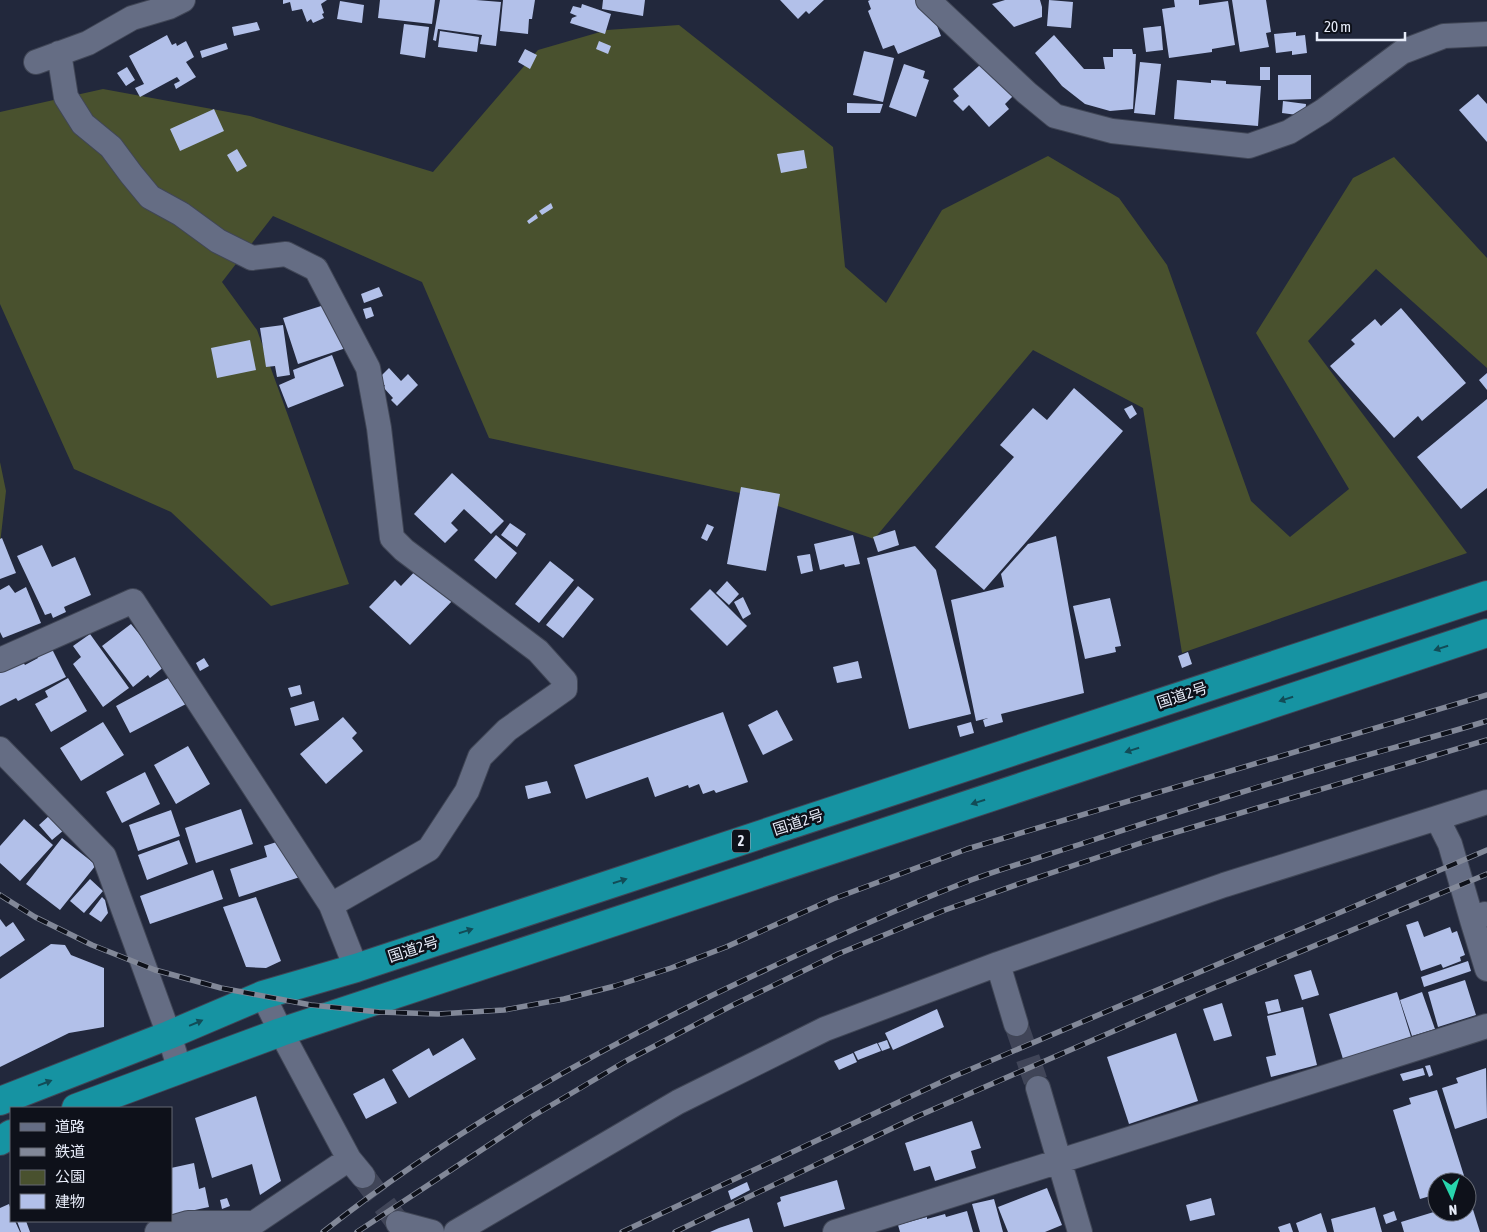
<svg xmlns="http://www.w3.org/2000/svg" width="1487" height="1232" viewBox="0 0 1487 1232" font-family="'Asap Condensed','Noto Sans JP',sans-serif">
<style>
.green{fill:#49512e}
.building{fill:#b2c0e9}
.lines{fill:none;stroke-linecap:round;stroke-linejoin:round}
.street-tunnel{stroke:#404558;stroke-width:24;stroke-dasharray:24 12;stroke-linecap:butt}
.street-casing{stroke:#404656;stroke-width:26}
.highway-casing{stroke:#404656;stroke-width:30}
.street{stroke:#656d84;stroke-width:24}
.highway{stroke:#1693a2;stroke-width:28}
.rail-casing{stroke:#828898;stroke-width:5.5}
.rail{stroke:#0e111a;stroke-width:4;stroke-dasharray:11;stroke-linecap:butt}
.oneway{fill:#124c57}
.labels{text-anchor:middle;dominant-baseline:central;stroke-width:5;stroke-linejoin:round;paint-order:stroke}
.shield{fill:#0e111a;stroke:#a6aab6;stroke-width:1}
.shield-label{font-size:14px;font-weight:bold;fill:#e7ecf9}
.street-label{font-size:15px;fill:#e7ecf9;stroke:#0e111a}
</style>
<rect width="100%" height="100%" fill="#22283c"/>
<path class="green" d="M679,25L833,147L845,267L886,303L942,210L1048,156L1119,198L1167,265L1251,501L1290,537L1349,489L1256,333L1353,178L1394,157L1487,258V368L1376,269L1308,341L1467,553L1182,653L1143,408L1033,350L874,539L740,493L489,438L422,282L273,216L222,282L257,330L349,584L271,606L171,512L74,469L0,304V112L103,89L250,116L433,172L538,50L607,30Z
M0,462L6,491L0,544Z"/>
<path class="building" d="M283,0H327L321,4L324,13L322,14L324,18L313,23L311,19L307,22L302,9L292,11L290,2L283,4Z
M380,0H435L432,24L378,18Z
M440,0H476L501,2L496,46L480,44L482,35L438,29L436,41L433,40Z
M503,0H535L532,19H529L528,34L500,31Z
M603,0H645L643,16L602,9Z
M780,0H824L809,14L806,11L798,19Z
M870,0H927L941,36L898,54L894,45L883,49L868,11L871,9L868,1Z
M1005,0H1040L1042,7V17L1014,27L992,4Z
M1049,0L1073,2L1071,28L1047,26Z
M1174,0H1199V5L1228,1L1235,45L1212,49V52L1169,58L1162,9L1175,7Z
M1232,0H1266L1271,32L1266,33L1269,47L1240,52Z
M340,1L364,5L362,23L337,19Z
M582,4L611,14L605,34L570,23L572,18L577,16L570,13L573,6L581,8Z
M257,22L260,30L234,36L232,27Z
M404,24L429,27L425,58L400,54Z
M1161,26L1163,50L1146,52L1143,28Z
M440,31L479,37L477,52L438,47Z
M1296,32V36L1305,35L1307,53L1292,55V51L1276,53L1274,34Z
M167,35L172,45L176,43L177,46L186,41L194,57L186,62L196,77L176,89L174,84L180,81L177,77L140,97L135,88L144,84L129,56Z
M1054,35L1084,69H1105L1103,57H1113V49H1132L1133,54H1136L1133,109L1110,111L1085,104L1062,86L1035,53Z
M599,41L611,46L608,54L596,49Z
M226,43L228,49L202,58L200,51Z
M525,49L537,55L530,69L518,62Z
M864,51L894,58L883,102L853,95Z
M989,57L1016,93L1005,104L1009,109L989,127L969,105L963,111L953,101L959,96L953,89Z
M1140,62L1161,64L1155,115L1134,113Z
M904,64L925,71L923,78L929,80L916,117L889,107Z
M127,67L135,80L126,86L117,73Z
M1260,67H1270V80H1260Z
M1278,75H1311V99L1278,100Z
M1177,80L1211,83V80L1226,81V84L1261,86L1258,126L1174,119Z
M1478,94L1487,104V142L1459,110Z
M1283,101L1306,104L1305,116L1282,113Z
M847,103L883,104L880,113H847Z
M214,109L224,131L180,151L170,129Z
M237,149L247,166L237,172L227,155Z
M804,150L807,168L781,173L777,154Z
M551,203L553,208L542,215L539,211Z
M536,214L538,218L529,224L527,221Z
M379,287L383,296L364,303L361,294Z
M337,301L352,346L298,364L283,318Z
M371,307L374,316L366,319L363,309Z
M1401,308L1466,383L1422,421L1418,416L1394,438L1330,366L1355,344L1351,340L1375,319L1381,326Z
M283,325L290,375L277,377L275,366L266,367L260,328Z
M250,340L256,370L217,378L211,348Z
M332,355L344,386L288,408L279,385L295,378L293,370Z
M389,368L401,381L408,374L418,385L397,406L391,400L393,398L383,387L385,386L380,380L382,378L381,376Z
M1487,373V390L1479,380Z
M1074,388L1123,431L984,590L935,547L1014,457L1000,445L1033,408L1047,420Z
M1487,399V488L1461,509L1417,457Z
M1132,405L1137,414L1130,419L1124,409Z
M452,473L504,521L491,534L464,509L451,523L458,530L445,543L414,514Z
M741,487L780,494L766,571L727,564Z
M510,523L526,534L517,547L501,535Z
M707,524L714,527L707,541L701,538Z
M895,530L899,545L878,552L873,537Z
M496,535L517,553L496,579L474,560Z
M853,535L860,564L845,567L844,564L820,570L814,544Z
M1056,536L1084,693L1001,714L1003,722L985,727L983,720L988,718L976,721L951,600L1004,587L1001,574L1028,544Z
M2,538L16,573L0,579V539Z
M42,545L52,567L75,557L91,595L64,607L66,612L53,618L51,613L45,615L17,556Z
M915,546L936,570L971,714L909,729L867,558Z
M810,554L813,571L801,574L797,556Z
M550,561L574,580L539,623L515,604Z
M420,566L454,599L410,645L369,607L395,580L401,586Z
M727,581L739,594L729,605L716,593Z
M9,585L15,593L26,587L41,623L3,638L0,632V590Z
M578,586L594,599L563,638L546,625Z
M710,589L747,626L727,646L690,609Z
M743,597L751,614L743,619L734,602Z
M1110,598L1121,646L1115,647L1116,652L1085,659L1073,606Z
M131,624L165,666L150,678L148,675L133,687L102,646Z
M90,634L129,688L103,707L73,664L81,657L73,646Z
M52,649L66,677L18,701L16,698L0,706V673L23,662L25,665L38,658L37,656Z
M1188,652L1192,664L1182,668L1178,656Z
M204,658L209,666L200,671L196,663Z
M858,661L862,678L837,683L833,667Z
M172,676L186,704L130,733L116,706Z
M68,678L87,711L51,732L35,704L48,697L45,691Z
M300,685L302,694L291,697L288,688Z
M314,701L319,720L295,726L290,708Z
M777,710L793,740L763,755L748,725Z
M723,712L748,782L716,793L714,790L703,794L699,784L689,788L688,785L655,797L648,777L586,799L574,765Z
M343,717L357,733L352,738L363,751L326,784L300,754Z
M103,722L124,755L81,781L60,748Z
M971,722L974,733L960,737L957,726Z
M188,746L210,784L176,804L154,765Z
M145,772L160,804L122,823L106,792Z
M547,781L551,793L528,799L525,786Z
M241,809L253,844L196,863L185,828Z
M171,810L180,836L138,851L129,825Z
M50,815L64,830L52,840L39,825Z
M24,819L53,845L20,881L0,863V846Z
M62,838L96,865L60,910L26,884Z
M179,840L188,864L147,880L138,855Z
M283,840L303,876L239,897L230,869L267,857L264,846Z
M213,870L223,899L150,924L140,896Z
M90,879L103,891L84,913L70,901Z
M102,897L105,900L108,913L101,922L89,914Z
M256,897L281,961L266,968L246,967L223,907Z
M0,919L6,927L13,922L25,940L0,957Z
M1418,921L1424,937L1450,927L1452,933L1457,931L1465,955L1460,957L1461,961L1443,968L1441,964L1421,971L1406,925Z
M51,944L65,945L71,955L104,968V1027L69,1033L0,1067V979Z
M1468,961L1471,971L1424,987L1421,977Z
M1311,970L1319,995L1302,1000L1294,975Z
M1465,980L1476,1015L1438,1027L1428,992Z
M1397,992L1411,1037L1343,1059L1329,1014Z
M1422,992L1435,1029L1412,1036L1400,1000Z
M1278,999L1281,1011L1268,1014L1265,1002Z
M1222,1003L1232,1036L1214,1041L1203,1009Z
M1303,1007L1317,1065L1271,1077L1266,1057L1276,1055L1267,1016Z
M937,1009L944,1027L893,1050L885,1033Z
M1176,1033L1198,1101L1129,1124L1107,1057Z
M463,1038L476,1059L409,1098L392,1070L429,1048L433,1056Z
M887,1040L890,1048L882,1051L878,1043Z
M877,1043L881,1051L858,1060L854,1052Z
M853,1053L857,1062L839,1070L834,1061Z
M1430,1065L1433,1075L1429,1077L1425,1066Z
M1423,1068L1425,1075L1403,1081L1400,1074Z
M1486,1068L1487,1118L1455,1129L1442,1088L1458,1083L1456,1078Z
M384,1078L397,1103L366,1119L353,1094Z
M1437,1090L1466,1182H1437V1194L1420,1199L1393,1110L1411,1104L1409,1098Z
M256,1096L281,1181L260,1195L252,1164L212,1178L195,1118Z
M972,1121L981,1148L971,1151L976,1168L935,1181L930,1166L914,1171L905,1143Z
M194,1163L199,1189L205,1187L209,1207L171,1215V1168Z
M837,1180L845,1209L784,1227L777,1203L781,1201L780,1197Z
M747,1182L750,1190L731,1200L728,1191Z
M1047,1188L1062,1225L1045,1232H1008L998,1207Z
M227,1198L230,1206L222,1209L220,1200Z
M1211,1198L1215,1215L1190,1221L1186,1205Z
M994,1199L1003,1232H980L972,1204Z
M1470,1200L1480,1232H1404L1401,1222L1437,1211V1212H1467V1201Z
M9,1204L11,1210V1221H15L20,1232H0V1208Z
M1375,1207L1382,1232H1334L1331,1219Z
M967,1211L973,1232H900L898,1225L927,1217V1219L945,1214L946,1217Z
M1394,1211L1397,1220L1386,1224L1383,1215Z
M1321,1213L1327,1232H1299L1296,1223Z
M749,1218L753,1232H710L719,1228Z
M17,1221H26L30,1232H21Z
M1290,1223L1293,1232H1280L1278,1227Z"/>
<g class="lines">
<path class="street-tunnel" d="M1016,1024L1038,1088
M363,1176L398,1223"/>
<defs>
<path id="street" d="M928,0L1027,93L1055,116L1112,131L1249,146L1289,132L1323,111L1402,52L1444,36L1487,34
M59,53L66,97L83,124L111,147L131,174L150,197L181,214L218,241L252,258L286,254L316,269L368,368L379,428L392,538L404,550L538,651L565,681V689L507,730L480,757L467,791L429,849L331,905L356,968
M36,62L88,43L132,18L169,7L183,0
M0,660L133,601L331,905
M0,749L104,856L169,1035L180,1070
M1485,914L1472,920L1487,969
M1472,920L1450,844L1437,818L1487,802
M998,964L1016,1024
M263,995L281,1032L349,1159L363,1176
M1038,1088L1080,1232
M398,1223L432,1232
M157,1232L188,1223H254L349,1159
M456,1232L678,1102L825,1029L998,964L1224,885L1437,818
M835,1232L1487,1026"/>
<path id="highway" d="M0,1101L169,1035L263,995L356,968L1487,595
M76,1108L281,1032L1487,633
M0,1141L11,1134"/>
</defs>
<use href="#street" class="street-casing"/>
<use href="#highway" class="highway-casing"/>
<use href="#street" class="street"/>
<use href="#highway" class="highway"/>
<defs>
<path id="rail" d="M0,895L35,917L92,945L155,970L221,988L311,1005L379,1012L438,1014L504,1010L564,999L615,986L671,968L726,947L833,899L967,849L1487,695
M323,1232C456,1127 605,1045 759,973C829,940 898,908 971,880C1013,865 1057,852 1099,838C1179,812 1258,786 1339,763C1388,749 1438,736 1487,721
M357,1232L533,1116L626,1061L731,1006L838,954L945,910L1030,880L1153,839L1487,740
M622,1232L950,1078L1487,850
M675,1232L918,1116L1213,988L1487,874"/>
</defs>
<use href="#rail" class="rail-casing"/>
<use href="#rail" class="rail"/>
</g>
<defs><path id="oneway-solid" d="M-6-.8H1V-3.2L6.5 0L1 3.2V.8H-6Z" transform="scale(1.25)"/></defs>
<g class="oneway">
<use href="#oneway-solid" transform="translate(1441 648) rotate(162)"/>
<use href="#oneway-solid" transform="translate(1286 699) rotate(162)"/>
<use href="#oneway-solid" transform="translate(1132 750) rotate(162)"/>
<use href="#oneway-solid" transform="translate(978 802) rotate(162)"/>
<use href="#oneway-solid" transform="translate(620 881) rotate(-18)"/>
<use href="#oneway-solid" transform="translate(466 931) rotate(-18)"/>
<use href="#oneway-solid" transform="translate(196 1023) rotate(-23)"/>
<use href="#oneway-solid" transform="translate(45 1083) rotate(-21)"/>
</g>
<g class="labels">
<rect class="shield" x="732" y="829.5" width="18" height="23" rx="4"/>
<g class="shield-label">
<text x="741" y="841">2</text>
</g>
<g class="street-label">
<text transform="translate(1182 695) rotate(-18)">国道2号</text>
<text transform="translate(798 822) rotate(-18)">国道2号</text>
<text transform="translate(413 949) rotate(-18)">国道2号</text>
</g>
</g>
<rect x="10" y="1107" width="162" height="115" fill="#0e111a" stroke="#656973"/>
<rect x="20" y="1123" width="25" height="8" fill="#656d84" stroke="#656973"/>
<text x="55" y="1132" font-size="15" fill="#e7ecf9">道路</text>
<rect x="20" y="1148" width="25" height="8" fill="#828898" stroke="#656973"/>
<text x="55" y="1157" font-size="15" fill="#e7ecf9">鉄道</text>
<rect x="20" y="1170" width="25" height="15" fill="#49512e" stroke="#656973"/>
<text x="55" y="1182" font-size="15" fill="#e7ecf9">公園</text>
<rect x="20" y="1194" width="25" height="15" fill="#b2c0e9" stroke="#656973"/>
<text x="55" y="1207" font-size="15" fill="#e7ecf9">建物</text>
<g transform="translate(1452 1197) rotate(176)"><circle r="24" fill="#0e111a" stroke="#656973"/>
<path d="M0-4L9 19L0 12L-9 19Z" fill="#28d5ad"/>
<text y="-8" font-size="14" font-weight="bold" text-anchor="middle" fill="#e7ecf9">N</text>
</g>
<path d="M1317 32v8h88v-8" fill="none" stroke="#e7ecf9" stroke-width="2.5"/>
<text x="1324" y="32" font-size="15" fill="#e7ecf9" stroke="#0e111a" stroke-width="4" paint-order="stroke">20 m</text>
</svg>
